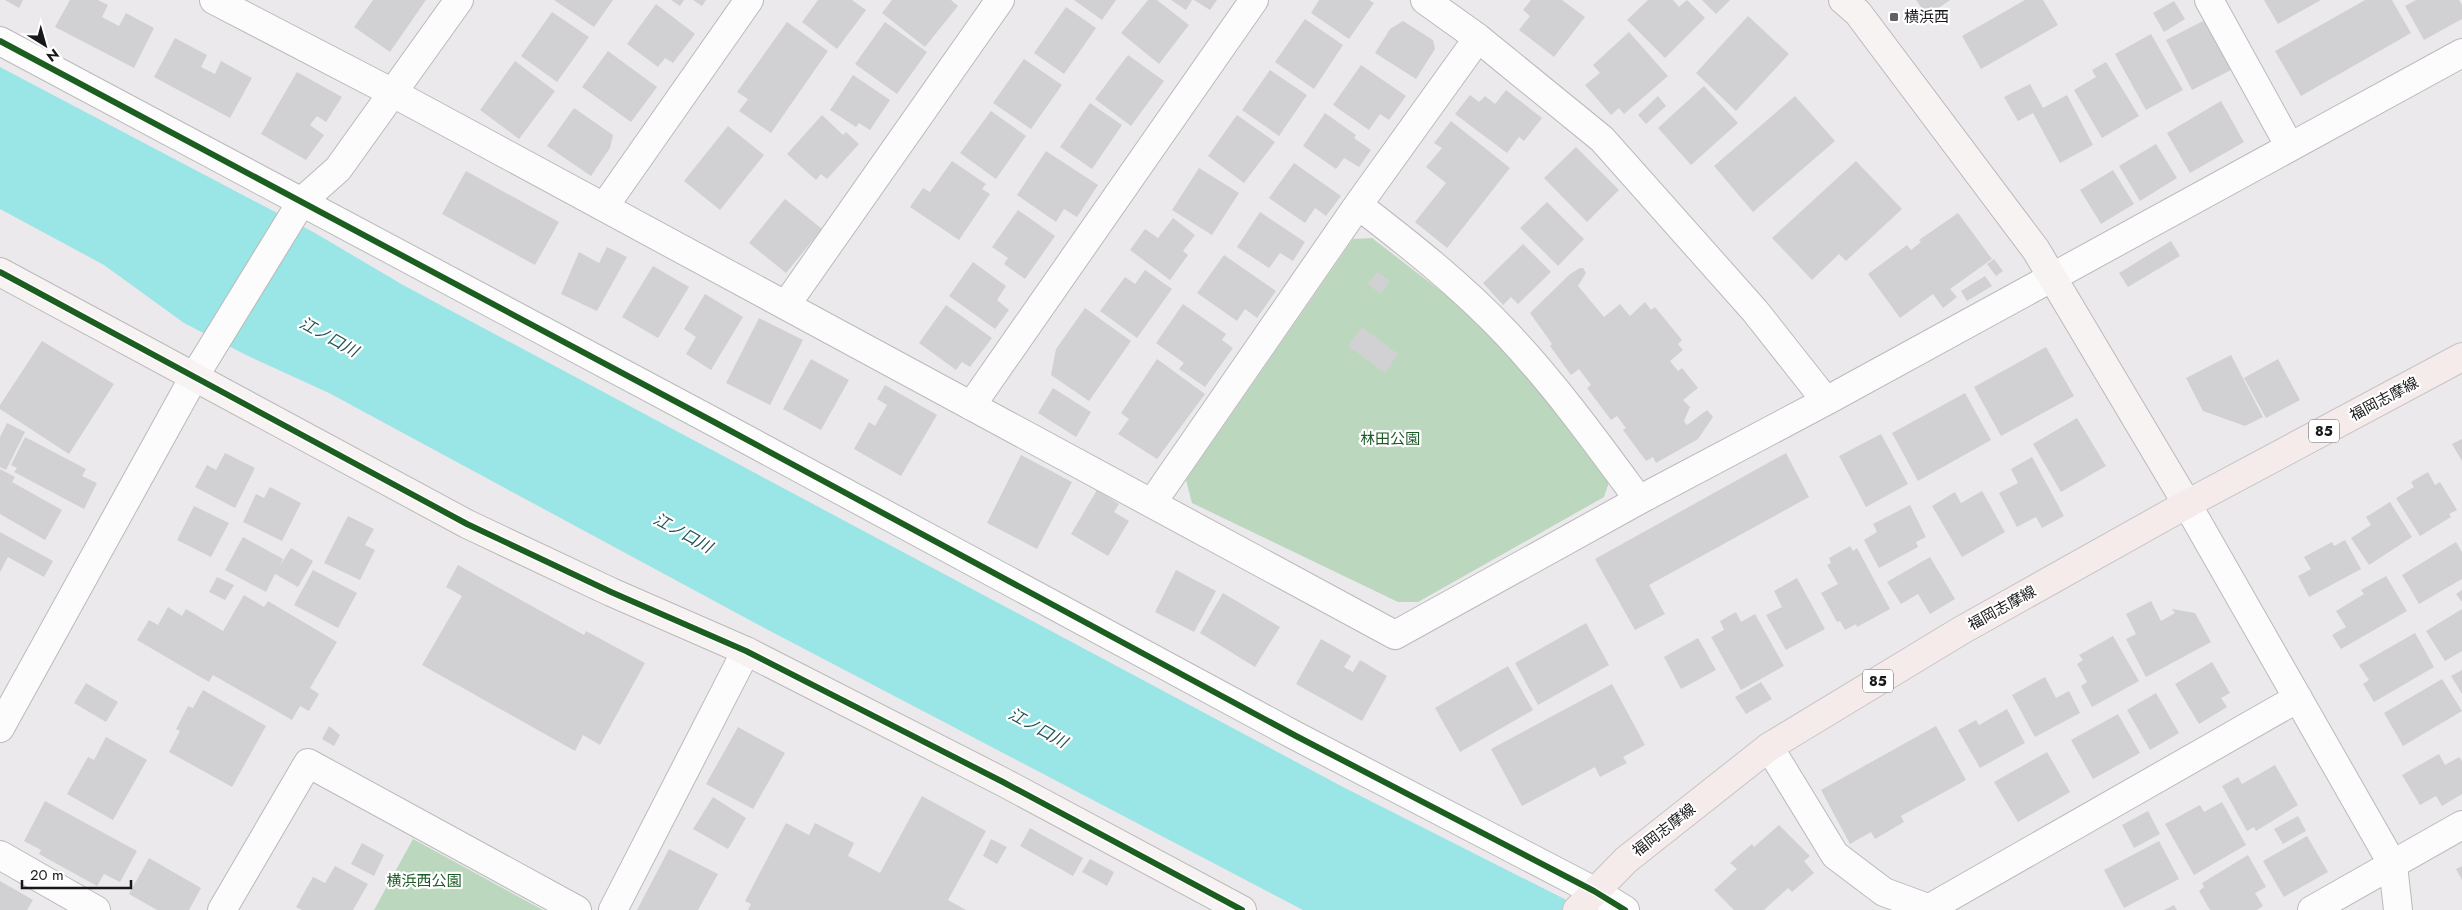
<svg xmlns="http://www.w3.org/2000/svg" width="2462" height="910" viewBox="0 0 2462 910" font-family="Jost,'Noto Sans JP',sans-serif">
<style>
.green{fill:#bbd7bd}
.water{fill:#9ae5e5}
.building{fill:#d1d0d3}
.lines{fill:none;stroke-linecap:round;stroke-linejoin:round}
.street-casing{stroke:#bab9bb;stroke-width:30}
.secondary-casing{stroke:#bab9bb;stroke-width:30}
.primary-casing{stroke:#c5c4c6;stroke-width:30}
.street{stroke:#fcfcfc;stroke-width:28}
.secondary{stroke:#f8f3f3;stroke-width:28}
.primary{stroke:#f4ebea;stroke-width:28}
.cycleway-casing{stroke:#fff;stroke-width:9}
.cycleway{stroke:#1b5e20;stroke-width:6}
.poi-dot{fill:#626063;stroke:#fff;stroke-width:2}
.labels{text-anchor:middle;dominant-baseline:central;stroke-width:4.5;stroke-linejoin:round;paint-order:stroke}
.shield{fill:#fff;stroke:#5d5d5e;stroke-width:1}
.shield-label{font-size:14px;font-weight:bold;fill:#181719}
.poi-label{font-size:15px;fill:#181719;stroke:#fff;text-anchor:start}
.street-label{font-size:15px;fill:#181719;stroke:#fff}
.park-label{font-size:15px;fill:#1c5926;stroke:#fff}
.water-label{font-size:16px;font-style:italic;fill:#225252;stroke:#fff}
</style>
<rect width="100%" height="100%" fill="#ece9ed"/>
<path class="green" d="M1372,238C1413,270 1456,301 1494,337C1537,380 1573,430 1610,479L1604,497L1418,602H1398L1192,503L1186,480L1353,239Z
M413,839L543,910H374Z"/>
<path class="water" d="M0,67L315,233L403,285L1343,787L1586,910H1303L755,623L329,393L246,355L184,323L104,265L0,209Z"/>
<path class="building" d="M5,0H23L19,8Z
M70,0H98L108,5L102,17L119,26L126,13L154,28L134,68L55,27Z
M373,0H426L390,52L354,27Z
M554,0H613L594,27Z
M671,0H684L680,6Z
M693,0H706L702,6Z
M818,0H852L866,10L837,49L802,22Z
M892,0H951L958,6L925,47L882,13Z
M1074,0H1116L1102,20Z
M1148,0H1157L1189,25L1159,64L1121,33Z
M1171,0H1192L1186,10Z
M1194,0H1217L1210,10Z
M1319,0H1369L1374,3L1349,39L1311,13Z
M1531,0H1562L1585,17L1554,57L1519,30L1530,16L1523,10Z
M1648,0H1673L1679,7L1687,0L1705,18L1665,58L1627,20Z
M1702,0H1730L1716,14Z
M1916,0H1950L1927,16Z
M2025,0H2043L2058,25L1981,69L1962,36Z
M2264,0H2321L2278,24Z
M2365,0H2392L2411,33L2301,96L2275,51Z
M2416,0H2459L2462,5V19L2424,40L2405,6Z
M2174,1L2185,19L2164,32L2153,13Z
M656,4L695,34L673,63L665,58L658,67L627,44Z
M1066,7L1096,28L1064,74L1034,53Z
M552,12L589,37L557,82L521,56Z
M1748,16L1789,54L1736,111L1696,73Z
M1305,19L1343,45L1314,89L1275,62Z
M2205,20L2231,70L2192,90L2166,40Z
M1403,21L1433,40L1435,49L1416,79L1375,53L1390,29Z
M787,22L828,51L771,133L739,111L748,99L737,92Z
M885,22L927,52L897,94L855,64Z
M1629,32L1668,76L1624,114L1619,108L1611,115L1585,85L1600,73L1593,65Z
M2151,34L2183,90L2146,110L2115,54Z
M175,38L207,55L201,67L215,74L221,61L252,78L230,118L154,77Z
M608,51L657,87L631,122L582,87Z
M1128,55L1164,81L1131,126L1095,99Z
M1024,59L1062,85L1031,129L993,103Z
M515,61L555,91L519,139L480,110Z
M2106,62L2139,116L2102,138L2074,90L2096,77L2092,70Z
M1361,65L1406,96L1389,120L1380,114L1369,130L1333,105Z
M1270,70L1307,95L1279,136L1242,110Z
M297,72L342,97L326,122L317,116L310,125L324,135L306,160L261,134Z
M853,75L890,100L870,130L859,123L856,127L830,110Z
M2030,84L2043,108L2067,95L2093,145L2060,163L2033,113L2018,121L2004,97Z
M1704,86L1738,123L1691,165L1658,128Z
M1506,90L1542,118L1524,141L1519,137L1507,153L1455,114L1470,95L1479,102L1485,96L1495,104Z
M1658,96L1666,106L1646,124L1638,115Z
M1795,96L1835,141L1753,212L1714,166Z
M2221,101L2244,142L2190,173L2167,133Z
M1090,103L1122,125L1092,169L1060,147Z
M574,108L613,135L610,148L591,176L547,146Z
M991,111L1026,136L996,179L960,153Z
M1325,113L1356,135L1354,138L1371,150L1359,167L1344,158L1336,169L1303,146Z
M822,115L843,135L846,132L859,144L827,179L821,174L816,180L787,154Z
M1237,115L1275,142L1244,183L1208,156Z
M1451,121L1510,168L1447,248L1415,222L1446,183L1426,167L1442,148L1434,143Z
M728,126L764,155L720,210L684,181Z
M2156,144L2177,178L2140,201L2119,166Z
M1576,147L1619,190L1587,222L1544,178Z
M1046,151L1098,185L1077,217L1064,209L1056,222L1017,195Z
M952,161L986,184L982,189L990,194L959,240L910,207L923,188L930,192Z
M1856,161L1902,209L1846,261L1839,254L1812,280L1772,238Z
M1294,163L1341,196L1326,216L1315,208L1305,223L1269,198Z
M1199,168L1239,193L1212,235L1172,210Z
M2113,170L2134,204L2101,224L2080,190Z
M466,171L559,222L535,265L442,214Z
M785,199L822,229L786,273L749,243Z
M1547,202L1584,239L1558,266L1520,228Z
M1018,210L1055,236L1025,279L1004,264L1008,258L992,247Z
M1260,212L1305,242L1293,261L1280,253L1269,268L1237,247Z
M1958,213L1992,259L1950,289L1957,297L1943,308L1933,294L1900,318L1868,274L1907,245L1911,250L1921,242L1919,240Z
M1173,218L1195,235L1183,251L1188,255L1170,280L1130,250L1145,229L1158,238Z
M2171,241L2180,256L2128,287L2119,273Z
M1523,244L1551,272L1518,304L1511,297L1503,305L1483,283Z
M607,247L627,257L597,311L561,294L579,252L599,263Z
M1224,255L1276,291L1257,318L1245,309L1237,321L1197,293Z
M1994,259L2003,271L1996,276L1987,264Z
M973,262L1006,286L997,300L1009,310L995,329L949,296Z
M653,266L689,287L658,338L622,317Z
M1580,268H1583L1586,273L1578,286L1604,317L1620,304L1630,316L1645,302L1651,310L1655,307L1682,340L1678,344L1683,350L1670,361L1678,371L1682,368L1698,388L1683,400L1690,407L1684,421L1687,425L1707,410L1713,417L1698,439L1656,463L1653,457L1646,461L1623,430L1626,428L1617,416L1611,420L1587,388L1591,385L1579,369L1571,375L1550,346L1552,344L1530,313L1570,274Z
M1145,270L1172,289L1137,338L1100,311L1125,277L1135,284Z
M1377,272L1390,281L1381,294L1367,284Z
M1985,276L1992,286L1967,301L1961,291Z
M705,294L743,317L711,370L686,354L696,337L684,329Z
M1183,304L1226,334L1222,340L1233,348L1205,387L1179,369L1184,363L1156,343Z
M946,305L992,338L970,367L962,362L956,370L919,343Z
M1085,308L1131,341L1089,401L1051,375L1056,349Z
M759,318L803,340L770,405L726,383Z
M1362,327L1398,354L1385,373L1348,346Z
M42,341L114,384L69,454L0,409V405Z
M2046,347L2074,396L2001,436L1974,387Z
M2231,355L2263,417L2245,426L2203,411L2186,378Z
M811,359L849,380L821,430L783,409Z
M1157,359L1205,394L1157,459L1118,434L1129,419L1121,413Z
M2278,359L2300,400L2266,418L2244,378Z
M885,385L937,415L901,476L854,449L869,422L875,426L887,405L877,399Z
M1053,388L1091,412L1076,437L1038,413Z
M1965,393L1991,440L1918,481L1892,433Z
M2077,418L2106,466L2061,492L2033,444Z
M7,423L25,432L6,470L0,467V437Z
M1881,434L1908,484L1866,507L1839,456Z
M25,437L86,469L82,476L97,483L84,509L14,472L17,468L11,465Z
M2462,439V461L2452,444Z
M225,453L255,468L235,508L195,487L207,465L216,470Z
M1786,453L1809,497L1649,585L1665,614L1635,630L1595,559Z
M1021,455L1072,482L1037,549L987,523Z
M2032,457L2064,516L2042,528L2036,517L2017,527L1999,493L2018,483L2011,469Z
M0,469L15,477L12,482L62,510L45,540L0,514Z
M2428,472L2435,485L2440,482L2457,510L2449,514L2451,517L2420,536L2396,498L2414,487L2411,482Z
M270,487L301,503L282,541L243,522L256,494L264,498Z
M1097,490L1119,504L1114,512L1129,521L1108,556L1071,534Z
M1982,491L2005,532L1962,557L1932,506L1955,492L1961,503Z
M2390,502L2412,537L2369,565L2351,538L2371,525L2366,517Z
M1910,505L1926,537L1916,542L1918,547L1879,568L1864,540L1877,532L1873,524Z
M194,506L229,523L211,557L177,540Z
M348,516L374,529L365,545L375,550L360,580L324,563Z
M0,532L53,561L44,577L8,557L0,572Z
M243,537L283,559L279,567L291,548L313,561L298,587L275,574L266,592L225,570Z
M2345,540L2361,569L2309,597L2298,576L2311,569L2304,557L2332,542L2334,546Z
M2456,542L2462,552V579L2419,604L2402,575Z
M1850,546L1853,551L1857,548L1890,609L1857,627L1856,624L1845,630L1840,621L1837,622L1821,593L1838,584L1827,565L1831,563L1829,558Z
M1930,557L1955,599L1930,614L1918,594L1901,604L1887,582Z
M458,565L584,635L586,631L645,663L600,745L583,735L575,751L422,665L462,596L446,587Z
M313,570L357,593L338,628L294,605Z
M1176,570L1216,591L1194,632L1155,612Z
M2386,576L2407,611L2341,649L2332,635L2346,627L2336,611L2364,594L2361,590Z
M217,577L234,585L225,600L209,592Z
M1797,578L1825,629L1786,650L1766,615L1782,607L1774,591Z
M2462,590V602L2456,594Z
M1223,593L1280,627L1255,667L1200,633Z
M244,595L264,607L268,601L337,642L310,688L319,694L309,711L300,706L292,720L213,675L209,682L137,640L149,620L158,625L168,607L182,616L186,609L223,631Z
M2151,601L2161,621L2175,613L2172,609L2195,613L2211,642L2146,677L2126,639L2136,634L2126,614Z
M2462,609V651L2445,661L2426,631Z
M1736,612L1741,622L1755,614L1784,666L1741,690L1711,637L1724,630L1720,621Z
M1586,623L1609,665L1538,705L1515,663Z
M2415,633L2434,667L2374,702L2363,684L2369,680L2359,665Z
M2113,636L2139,681L2092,707L2081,686L2087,682L2077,664L2083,660L2079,655Z
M1698,638L1716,670L1681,689L1664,657Z
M1321,639L1351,656L1344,667L1353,672L1360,660L1387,676L1362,721L1296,684Z
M2212,662L2230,693L2221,698L2227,707L2199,724L2175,684Z
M1508,666L1533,710L1460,752L1435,708Z
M2462,670V694L2451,676Z
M2045,677L2056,698L2069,691L2080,713L2035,737L2012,695Z
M2442,679L2462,711L2403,746L2384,713Z
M1761,682L1772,699L1746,714L1735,697Z
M86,683L118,702L106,722L74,703Z
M1612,684L1645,745L1623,757L1627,763L1600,777L1595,767L1522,806L1491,749Z
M203,690L266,726L232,787L169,752L180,731L176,729L188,706L193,708Z
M2156,693L2179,733L2150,750L2127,710Z
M2007,709L2025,743L1980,768L1958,730L1976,720L1979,725Z
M2118,714L2140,753L2093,779L2071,740Z
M329,726L340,735L334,746L322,739Z
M1936,726L1966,780L1901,816L1904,822L1875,839L1871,832L1850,844L1821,790Z
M738,727L785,753L753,809L706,784Z
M106,737L147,760L113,820L67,794L88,757L94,760Z
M2047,752L2070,792L2018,822L1994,782Z
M2439,754L2445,765L2459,757L2462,761V794L2442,806L2436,796L2420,805L2402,775Z
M2275,765L2298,805L2256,831L2254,827L2247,831L2222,786L2238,777L2242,784Z
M922,796L986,831L948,900L966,910H748L751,904L745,901L786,823L809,835L815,823L854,843L848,856L880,873Z
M713,797L746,818L728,849L693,829Z
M45,801L137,851L120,882L104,874L97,886L39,854L41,850L24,841Z
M2222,802L2246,845L2194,875L2165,824L2200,805L2204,812Z
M2148,811L2160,834L2134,848L2122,825Z
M2298,816L2306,831L2283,844L2274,829Z
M1779,825L1810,856L1804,861L1814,873L1792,892L1788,888L1764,910H1734L1714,890L1737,869L1730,863L1752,844L1754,847Z
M1030,828L1083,858L1073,876L1020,846Z
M2307,836L2328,872L2284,897L2263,861Z
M991,839L1007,847L997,864L983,856Z
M2159,841L2179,879L2124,908L2104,870Z
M362,843L384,855L374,876L351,864Z
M669,849L718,874L698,910H637Z
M2248,855L2266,887L2255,893L2263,906L2257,910H2210L2199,891L2204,887L2202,883Z
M149,858L201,888L189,910H157L129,894Z
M1090,859L1114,872L1107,886L1082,872Z
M335,866L368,884L353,910H302L296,907L313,877L325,883Z
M2462,866V880L2456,869Z
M0,881L33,900L27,910H0Z
M2174,905L2177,910H2164Z"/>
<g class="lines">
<defs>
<path id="street" d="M214,0L393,93L1395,635L1639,500L1826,401
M1425,0L1478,38L1602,139L1755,311L1826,401L2462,53
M2209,0L2290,147
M0,41L716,423L1296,736L1594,891L1625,910
M1358,205C1410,245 1462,286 1507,334C1556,386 1597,443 1639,500
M604,207L749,0
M786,305L1000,0
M971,406L1254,0
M1152,503L1358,205L1478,38
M2187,504L2393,865L2398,910
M0,728L194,377L302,201L338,169L459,0
M1769,747L1835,855L1884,892L1933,910
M0,855L96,910
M1930,908L2298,698
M222,910L308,763L577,910
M613,910L746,651
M2312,910L2462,825"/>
<path id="secondary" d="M1843,0L1858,13L2036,250L2187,504
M0,272L467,524L611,592L746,651L1003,782L1242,910"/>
<path id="primary" d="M1577,910L1626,860L1769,747L1962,630L2187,504L2462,357"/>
</defs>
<use href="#street" class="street-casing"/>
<use href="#secondary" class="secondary-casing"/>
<use href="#primary" class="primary-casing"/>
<use href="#street" class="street"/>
<use href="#secondary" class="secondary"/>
<use href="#primary" class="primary"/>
<defs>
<path id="cycleway" d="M0,41L716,423L1296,736L1594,891L1625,910
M0,272L467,524L611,592L746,651L1003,782L1242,910"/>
</defs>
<use href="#cycleway" class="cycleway-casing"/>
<use href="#cycleway" class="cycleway"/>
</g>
<rect class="poi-dot" x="1889" y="12" width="10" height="10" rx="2.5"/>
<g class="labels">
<g class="shield">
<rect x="2309" y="419.5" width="30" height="23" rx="4"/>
<rect x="1863" y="669.5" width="30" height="23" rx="4"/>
</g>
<g class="shield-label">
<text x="2324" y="431">85</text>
<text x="1878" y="681">85</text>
</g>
<g class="poi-label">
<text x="1904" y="17">横浜西</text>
</g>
<g class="street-label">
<text transform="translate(2384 399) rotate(-28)">福岡志摩線</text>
<text transform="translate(2002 608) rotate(-29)">福岡志摩線</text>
<text transform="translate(1664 830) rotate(-38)">福岡志摩線</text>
</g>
<g class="park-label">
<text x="1390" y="439">林田公園</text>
<text x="424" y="881">横浜西公園</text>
</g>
<g class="water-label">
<text transform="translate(329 337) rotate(29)">江ノ口川</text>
<text transform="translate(683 533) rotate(29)">江ノ口川</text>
<text transform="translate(1038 728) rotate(29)">江ノ口川</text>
</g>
</g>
<g transform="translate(45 45) rotate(143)" stroke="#ffffff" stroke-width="4" paint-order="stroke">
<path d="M0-4L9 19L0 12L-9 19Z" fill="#181719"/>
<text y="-8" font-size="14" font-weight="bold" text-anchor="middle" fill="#181719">N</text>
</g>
<path d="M22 880v8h109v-8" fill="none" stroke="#181719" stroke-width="2.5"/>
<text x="30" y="880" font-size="15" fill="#181719" stroke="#ffffff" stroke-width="4" paint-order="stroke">20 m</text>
</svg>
